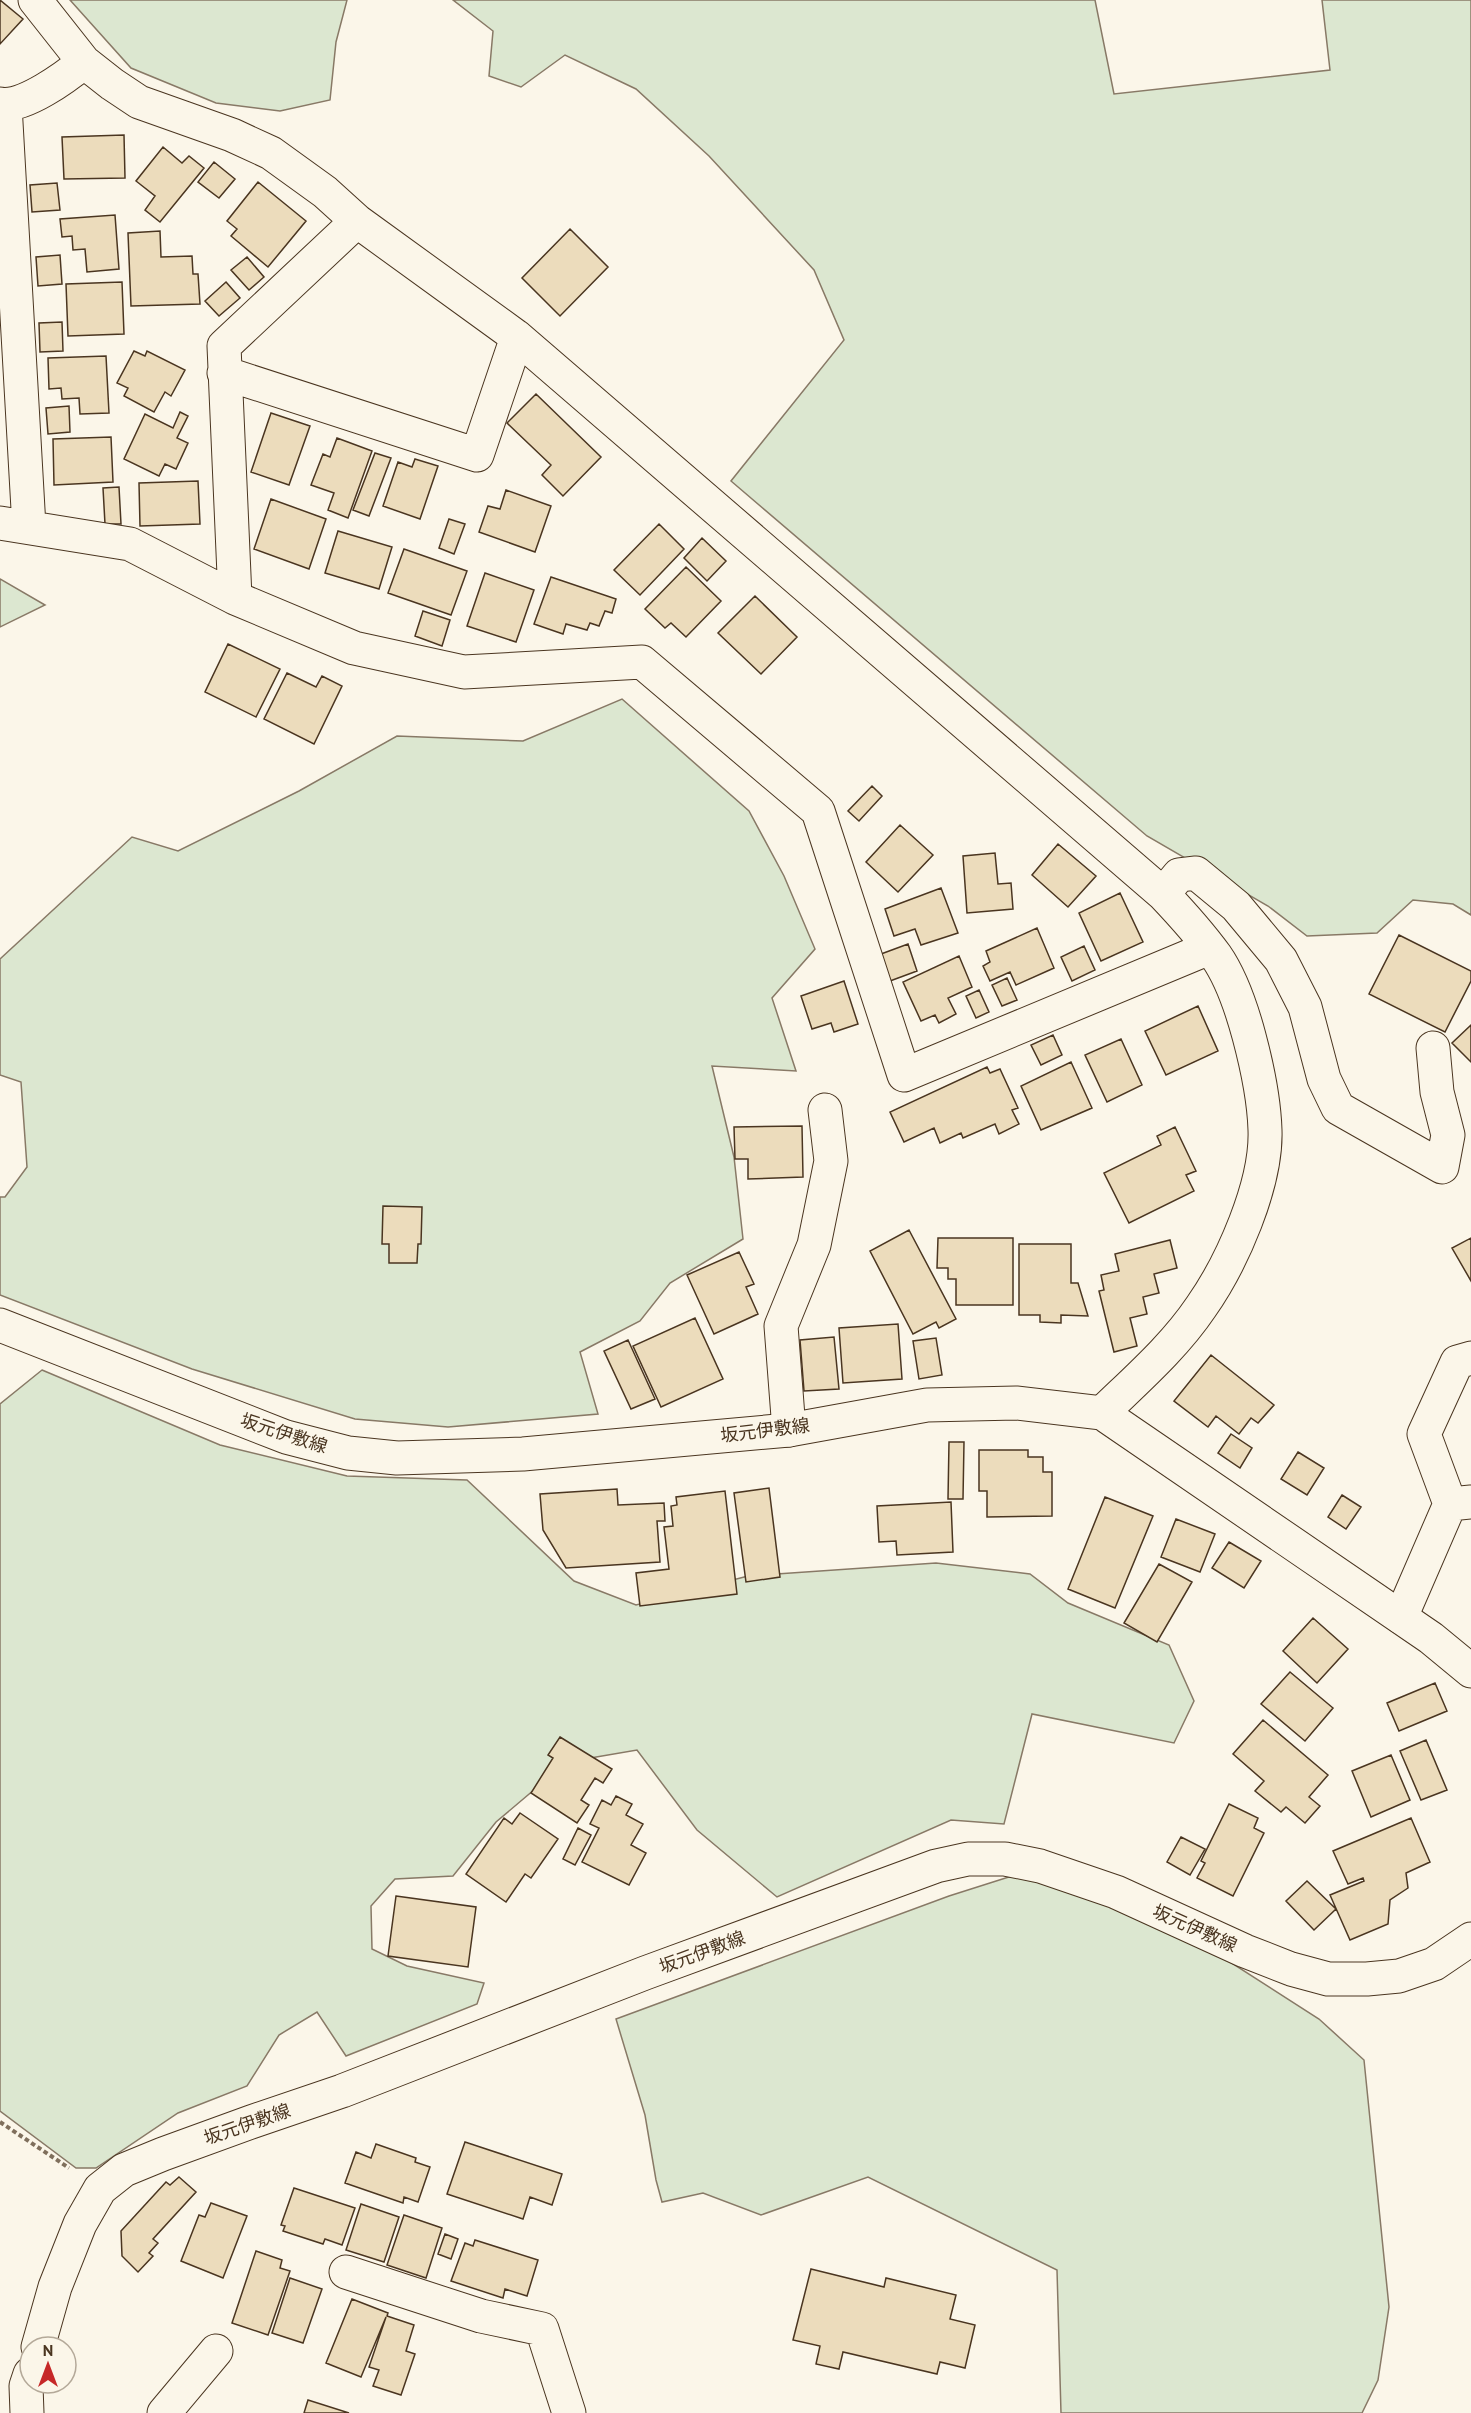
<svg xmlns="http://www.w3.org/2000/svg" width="1471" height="2413" viewBox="0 0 1471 2413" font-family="'PT Sans','Noto Sans JP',sans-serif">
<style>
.green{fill:#dce7d0;stroke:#887966;stroke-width:1.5}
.building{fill:#ecdcbc;stroke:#4a3520;stroke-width:1.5}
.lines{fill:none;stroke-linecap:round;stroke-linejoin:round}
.minor-casing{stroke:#4a3520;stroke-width:35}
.major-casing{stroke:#4a3520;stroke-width:35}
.path{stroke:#7f6f5c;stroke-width:4;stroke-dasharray:4.5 3;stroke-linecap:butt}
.minor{stroke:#fbf6e9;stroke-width:33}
.major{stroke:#fbf6e9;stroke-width:33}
.labels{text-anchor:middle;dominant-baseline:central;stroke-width:4.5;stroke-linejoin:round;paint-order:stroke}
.street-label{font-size:18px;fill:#4a3520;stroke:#fbf6e9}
</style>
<rect width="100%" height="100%" fill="#fbf6e9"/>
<path class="green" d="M70,0H347L336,42L330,100L280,111L216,103L131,68Z
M453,0H1095L1114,94L1330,70L1322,0H1471V915L1453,904L1413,900L1377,933L1307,936L1268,906L1147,836L731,481L844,340L814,270L709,156L636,89L565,55L521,87L489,76L493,31Z
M0,579L45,605L0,627Z
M622,699L749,811L784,876L815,949L772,998L796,1071L712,1066L734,1157L743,1239L670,1283L640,1321L580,1352L598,1414L448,1427L355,1419L192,1369L0,1295V1197H5L27,1167L21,1082L0,1075V959L132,837L178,851L299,791L397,736L523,741Z
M42,1370L220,1445L347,1476L467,1480L574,1581L636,1605L748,1576L936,1563L1030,1574L1068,1603L1169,1645L1194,1701L1174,1743L1032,1714L1004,1824L951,1820L777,1897L697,1830L637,1750L567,1762L496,1822L453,1876L395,1879L371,1906L372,1949L407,1966L484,1983L477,2004L346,2056L317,2012L279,2035L247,2086L178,2113L96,2168H76L0,2111V1404Z
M1015,1875L1086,1877L1177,1928L1319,2019L1364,2060L1389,2307L1378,2380L1362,2413H1061L1057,2270L868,2177L761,2215L703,2193L662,2202L656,2180L645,2115L616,2019L949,1896Z"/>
<path class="building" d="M0,0L23,19L0,44Z
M124,135L125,178L64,179L62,137Z
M163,147L182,163L189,156L204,168L160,222L145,210L155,196L136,181Z
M214,162L235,179L219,198L198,182Z
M258,182L306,221L268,267L231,236L237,229L227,221Z
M57,183L60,210L32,212L30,185Z
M115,215L119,269L87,272L85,249L73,250L72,236L62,237L60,219Z
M570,229L608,267L560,316L522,278Z
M160,231L161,257L192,256L193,274H198L200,304L131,306L128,233Z
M60,255L62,284L38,286L36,257Z
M247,257L264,277L249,290L231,270Z
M122,282L124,334L68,336L66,284Z
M226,282L240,298L219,316L205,301Z
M62,322L63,351L40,352L39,323Z
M134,351L145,356L147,351L185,370L171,396L165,392L154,412L124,396L128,388L117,383Z
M106,356L109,413L80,414L79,398L62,399L61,388L49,389L48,358Z
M536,394L601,457L563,496L542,475L551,465L507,423Z
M69,406L70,432L48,434L46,408Z
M180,412L188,416L177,438L188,443L176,469L165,464L159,476L124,459L145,414L173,428Z
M271,413L310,426L289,485L251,472Z
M111,437L113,482L54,485L53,439Z
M337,438L372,451L348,518L328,510L334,493L311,485L323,454L330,457Z
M375,453L391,458L369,516L353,510Z
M415,459L438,466L420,519L383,506L398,462L412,467Z
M198,481L200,524L140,526L139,483Z
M119,487L121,524H105L103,488Z
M506,490L551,506L535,552L479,532L488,506L500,509Z
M271,499L326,519L309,569L254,549Z
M449,519L465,524L454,554L439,548Z
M659,524L684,549L640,595L614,570Z
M338,531L392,547L379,589L325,573Z
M702,538L726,561L707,581L684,558Z
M404,549L467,571L451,615L388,593Z
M686,567L721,601L686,637L671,623L665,628L645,609Z
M485,573L534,590L516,642L467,626Z
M551,577L616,599L612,613L605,611L599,626L590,623L587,630L566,624L563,634L534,624Z
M755,596L797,637L761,674L718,633Z
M423,611L450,620L442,646L415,636Z
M228,644L280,669L256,717L205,692Z
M287,673L316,687L322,676L342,686L314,744L264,719Z
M872,786L882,796L859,821L848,811Z
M900,825L933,855L898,892L866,862Z
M1058,844L1096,876L1068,907L1032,875Z
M995,853L998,884L1011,883L1013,909L967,913L963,856Z
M941,888L958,933L921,945L915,929L894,936L885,909Z
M1120,893L1143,942L1101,961L1079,913Z
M1037,928L1054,968L1016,985L1010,972L990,981L983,966L990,962L986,951Z
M1399,935L1471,971V981L1445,1032L1369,994Z
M908,944L917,971L890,981L881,954Z
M1084,946L1095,970L1072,981L1061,957Z
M959,956L972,987L948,998L956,1014L939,1023L935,1015L921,1021L903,982Z
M1007,978L1017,1000L1002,1006L992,985Z
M844,981L858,1024L834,1032L831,1023L812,1029L801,996Z
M979,990L989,1012L976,1018L966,996Z
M1198,1006L1218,1051L1166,1075L1145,1031Z
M1471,1025V1062L1452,1043Z
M1053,1035L1062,1055L1041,1065L1031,1045Z
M1121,1039L1142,1085L1107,1102L1085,1055Z
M1071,1062L1092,1108L1041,1130L1021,1086Z
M987,1067L990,1073L1000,1069L1018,1108L1012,1110L1019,1124L999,1134L995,1124L963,1138L961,1133L940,1143L934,1128L904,1142L890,1112Z
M802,1126L803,1177L748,1179V1159H735L734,1127Z
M1175,1127L1196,1171L1186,1175L1194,1191L1129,1223L1104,1173L1161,1145L1157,1136Z
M383,1206L422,1207L421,1244H418L417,1263H389V1244H382Z
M909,1230L956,1319L939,1328L936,1322L913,1334L870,1251Z
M938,1238H1013V1305H956V1279H948V1268H937Z
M1471,1238V1281L1452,1248Z
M1170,1240L1177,1268L1154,1274L1159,1293L1143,1297L1147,1314L1130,1318L1137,1346L1114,1352L1099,1291L1104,1290L1101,1275L1119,1271L1115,1254Z
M1019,1244H1071V1283H1078L1088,1316L1061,1315V1323L1040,1322V1315H1019Z
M739,1252L754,1284L746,1287L758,1314L714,1334L687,1275Z
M695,1318L723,1379L661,1407L633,1346Z
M898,1324L902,1379L843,1383L839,1328Z
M834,1337L839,1389L804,1391L800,1340Z
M936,1338L942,1375L919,1379L913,1341Z
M628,1340L655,1399L631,1409L604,1351Z
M1211,1355L1274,1405L1258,1423L1251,1418L1239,1434L1216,1416L1208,1427L1174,1401Z
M1231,1434L1252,1448L1240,1468L1218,1453Z
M949,1442H964L963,1499H948Z
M979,1450H1028V1457H1043V1472H1052V1516L987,1517V1491H979Z
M1298,1452L1324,1468L1307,1495L1281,1479Z
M769,1488L780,1577L746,1582L734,1493Z
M617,1489L618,1505L664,1503L665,1521H657L660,1562L566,1568L543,1530L540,1494Z
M725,1491L737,1594L640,1606L636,1573L669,1569L664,1527L673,1526L671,1506L677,1505L676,1497Z
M1342,1495L1361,1507L1346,1529L1328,1517Z
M1105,1497L1153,1516L1115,1608L1068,1589Z
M951,1502L953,1552L897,1555L896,1541L879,1542L877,1506Z
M1176,1519L1215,1534L1200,1572L1161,1557Z
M1229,1542L1261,1561L1244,1588L1212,1568Z
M1159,1564L1192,1582L1157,1642L1124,1623Z
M1313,1618L1348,1649L1317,1683L1283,1651Z
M1290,1672L1333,1708L1305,1741L1261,1704Z
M1435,1683L1447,1711L1399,1731L1387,1703Z
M1263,1720L1328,1775L1309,1797L1320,1806L1305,1823L1286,1807L1281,1812L1255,1791L1264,1781L1233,1754Z
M560,1737L612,1769L603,1783L595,1778L581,1800L589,1805L577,1823L531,1793L553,1758L548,1755Z
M1426,1740L1447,1790L1421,1800L1400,1751Z
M1391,1755L1410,1800L1371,1817L1352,1771Z
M616,1796L632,1804L626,1815L643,1824L631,1845L646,1853L629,1885L582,1862L599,1828L590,1824L602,1800L611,1805Z
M1229,1804L1258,1818L1254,1828L1264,1833L1233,1896L1197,1878L1205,1863L1201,1861Z
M520,1813L558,1839L531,1878L525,1874L506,1902L466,1874L504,1818L512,1824Z
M1411,1818L1430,1862L1406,1873L1408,1888L1390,1900L1388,1924L1350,1940L1330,1895L1364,1881L1363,1878L1348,1884L1333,1851Z
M578,1828L591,1835L575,1865L563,1859Z
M1181,1837L1205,1849L1190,1875L1167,1862Z
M1307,1881L1336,1909L1314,1930L1286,1901Z
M396,1896L476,1907L468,1967L388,1956Z
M465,2142L562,2174L552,2205L530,2197L523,2219L447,2194Z
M376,2144L416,2158L415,2162L430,2167L418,2202L404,2197L403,2203L345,2183L356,2152L371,2158Z
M179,2177L196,2192L153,2239L158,2243L149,2253L153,2256L138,2272L122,2256L121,2231L166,2182L170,2185Z
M294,2188L355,2208L342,2245L325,2239L323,2244L283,2231L285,2226L281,2225Z
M211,2203L247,2216L223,2278L181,2261L199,2215L205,2217Z
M361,2204L399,2217L384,2262L346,2250Z
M404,2215L442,2228L426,2278L387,2265Z
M445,2234L458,2239L451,2259L438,2254Z
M475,2240L538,2260L527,2296L505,2289L503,2298L451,2281L465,2243L473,2246Z
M256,2251L282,2260L280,2268L290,2271L268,2335L232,2323Z
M811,2269L884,2287L886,2278L956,2295L950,2319L975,2325L965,2368L940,2362L937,2374L843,2352L839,2369L816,2364L820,2346L793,2340Z
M290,2278L322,2289L303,2343L272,2333Z
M352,2299L388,2313L387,2316L414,2325L406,2351L415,2354L401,2395L373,2386L379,2370L369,2367L386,2317L361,2377L326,2363Z
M308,2400L349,2413H304Z"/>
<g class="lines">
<defs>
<path id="minor" d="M35,0L84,62L112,84L139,102L232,135L271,153L325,192L357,221L517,337L1163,894C1182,914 1200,934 1216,956C1232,979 1242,1010 1249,1036C1257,1066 1264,1098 1265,1130C1267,1184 1232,1263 1201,1307C1174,1347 1137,1379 1102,1413
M0,104C24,108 67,76 84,62
M5,105L29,527
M224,373L477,455L517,337
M0,523L130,544L235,598L354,648L464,672L642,662L818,811L904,1075L1209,948
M235,598L224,346L357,221
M1163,894L1179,875L1196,873L1236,906L1281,960L1305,1007L1324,1079L1338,1108L1442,1167L1448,1135L1437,1092L1433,1048
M789,1430L781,1326L814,1245L831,1161L825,1110
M1450,1504L1424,1434L1457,1362L1471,1358
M1401,1617L1450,1504L1471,1502
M346,2272L481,2316L542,2329L569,2413
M164,2413L216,2351"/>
<path id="major" d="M0,1325L286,1437L348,1453L397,1458L523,1454L789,1430L927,1405L1016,1403L1102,1413L1431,1638L1471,1671
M38,2347L55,2287L80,2224L100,2189L124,2170L163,2154L251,2122L342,2091L645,1973L936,1866L968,1859H1005L1040,1866L1116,1892L1245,1951L1291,1969L1328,1979H1367L1399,1976L1434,1964L1471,1939
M27,2413L26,2386L30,2374"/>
</defs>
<use href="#minor" class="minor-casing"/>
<use href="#major" class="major-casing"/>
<path class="path" d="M0,2122L69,2168"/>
<use href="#minor" class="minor"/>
<use href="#major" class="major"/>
</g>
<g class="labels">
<g class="street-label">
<text transform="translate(765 1430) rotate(-7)">坂元伊敷線</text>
<text transform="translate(284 1433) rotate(18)">坂元伊敷線</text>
<text transform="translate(1195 1928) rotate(24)">坂元伊敷線</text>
<text transform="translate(702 1952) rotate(-20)">坂元伊敷線</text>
<text transform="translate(247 2124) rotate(-19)">坂元伊敷線</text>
</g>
</g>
<g transform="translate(48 2365)"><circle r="28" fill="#fbf6e9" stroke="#b4a999" stroke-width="1.5"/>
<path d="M0-4.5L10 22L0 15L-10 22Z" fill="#c62828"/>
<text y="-9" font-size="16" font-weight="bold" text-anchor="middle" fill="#4a3520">N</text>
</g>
</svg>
